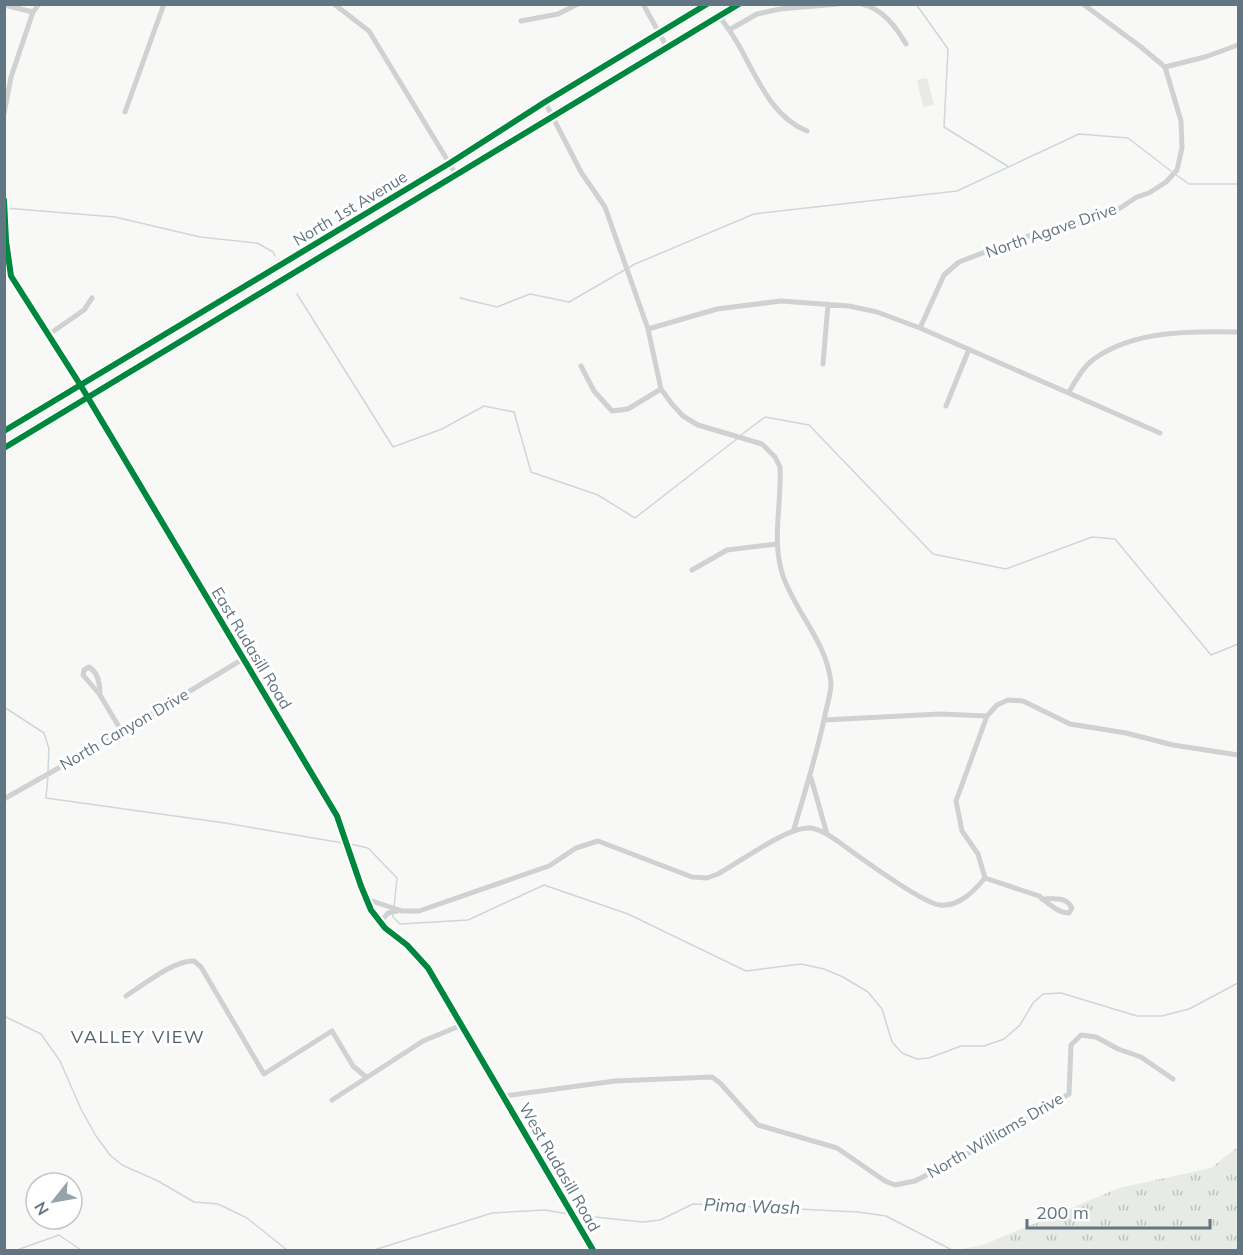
<svg xmlns="http://www.w3.org/2000/svg" width="1243" height="1255" viewBox="0 0 1243 1255" font-family="Mulish,sans-serif">
<style>
.grass{fill:url(#grass-tufts)}
.pitch{fill:#e8ebe5}
.lines{fill:none;stroke-linecap:round;stroke-linejoin:round}
.stream{stroke:#ced7d9;stroke-width:1.5}
.secondary-casing{stroke:#d4d6d6;stroke-width:10}
.minor{stroke:#cfd1d2;stroke-width:5}
.tertiary{stroke:#cfd1d2;stroke-width:7}
.secondary{stroke:#e2e3e3;stroke-width:8}
.cycleway-casing{stroke:#fff;stroke-width:10}
.cycleway{stroke:#00873e;stroke-width:6}
.labels{text-anchor:middle;dominant-baseline:central;stroke-width:6;stroke-linejoin:round;paint-order:stroke}
.street-label{font-size:16px;fill:#627582;stroke:#fff}
.neighbourhood-label{font-size:18px;letter-spacing:1.5px;fill:#54636d;stroke:#fff}
.water-label{font-size:18px;font-style:italic;fill:#5d767c;stroke:#fff}
</style>
<defs>
<pattern id="grass-tufts" width="24" height="20" patternUnits="userSpaceOnUse" patternTransform="scale(1.5)"><rect width="24" height="20" fill="#e8ebe5"/><path d="M3 7l-1-3M5 7V3M7 7l1-3M15 17l-1-3M17 17v-4M19 17l1-3" fill="none" stroke="#bfc3bf"/></pattern>
</defs>
<rect width="100%" height="100%" fill="#f8f8f7"/>
<path class="grass" d="M1238,1147V1250H955L983,1245L1119,1188L1211,1168Z"/>
<path class="pitch" d="M927,78L934,105L923,107L917,80Z"/>
<g class="lines">
<path class="stream" d="M916,4L948,49L944,127L1009,167
M1175,174L1189,184H1238
M5,208L115,217L200,237L257,243L273,252L275,256
M297,294L393,447L442,429L484,406L514,412L531,472L598,495L635,518L738,438
M460,298L497,307L530,294L569,302L635,264L754,214L957,191L1079,134L1128,138L1171,171
M741,435L765,417L809,425L933,554L1006,569L1092,537L1115,539L1211,655L1238,644
M4,707L44,733L49,749L48,771
M48,776L46,798L225,823L343,843
M350,844L368,848L397,878L394,907
M393,914V917L400,924L468,920L544,885L628,914L746,971L801,964L824,969L843,977L868,992L882,1009L892,1042L902,1053L917,1059L929,1058L961,1046H984L1004,1039L1020,1025L1033,1003L1043,994L1061,993L1137,1016H1162L1189,1009L1238,983
M4,1016L41,1034L60,1061L81,1109L96,1136L110,1155L122,1165L158,1181L194,1202L218,1204L247,1218L287,1250
M575,1215L643,1222L660,1220L693,1204L858,1212L886,1216L952,1250
M17,1250L59,1235L81,1250
M374,1250L492,1213L545,1210L568,1214"/>
<defs>
<path id="secondary" d="M4,431L450,163L545,102L707,4
M4,448L739,4"/>
</defs>
<use href="#secondary" class="secondary-casing"/>
<path class="minor" d="M334,4L369,31L457,176
M643,4L668,49
M862,4C883,9 896,27 906,44
M1083,4L1141,47L1165,67
M4,5L33,12
M720,17C726,26 733,35 738,44C756,75 771,117 807,131
M521,21L558,14L578,4
M729,30L757,14L780,9L838,4
M1165,67L1205,57L1238,45
M545,102L581,172L605,207L648,329L661,389L672,404L683,416L698,425L762,444L775,457L780,467C782,504 771,540 783,576C796,613 828,644 831,684C831,693 827,705 825,715C817,754 805,791 794,829
M125,112L164,4
M4,114L11,77L33,12L39,4
M4,200L6,241L11,276L81,386
M920,328L944,275L959,262L1022,238L1114,212L1137,197L1149,193L1166,182L1177,170L1182,148L1181,121L1165,67
M648,329L717,309L781,301L849,306L877,312L920,328L1160,433
M48,335L84,310L92,298
M823,364L828,304
M581,366L594,391L612,411L628,409L661,389
M1069,392C1076,380 1083,367 1094,359C1134,330 1192,331 1238,332
M946,406L969,349
M692,570L727,550L777,544
M100,695C100,685 99,673 89,667L84,670L83,675L100,695L122,732
M824,720L940,714L987,716
M811,778L827,834
M4,799L122,732L243,659
M985,878L1039,896C1048,903 1058,913 1069,913L1072,908C1066,896 1054,899 1042,899
M366,899L402,911H419L549,866L576,848L598,841L692,877L707,878L718,874C740,862 784,829 807,828C819,827 833,838 843,845C861,858 922,903 940,905C959,907 974,891 985,878L978,854L962,831L956,801L987,716L997,705L1008,700L1023,701L1070,724L1126,733L1173,745L1238,755
M384,926L383,919L388,913L397,911
M126,996C143,985 174,960 194,961L201,967L264,1074L332,1031L353,1066L366,1077
M504,1096L615,1081L712,1077L720,1083L758,1125L837,1148L885,1181L895,1185L915,1181L960,1158L1069,1094L1071,1045L1081,1035L1096,1037L1118,1049L1141,1057L1173,1079
M332,1100L423,1041L462,1025"/>
<path class="tertiary" d="M81,386L337,816L361,886L371,910L385,928L407,945L428,968L593,1250"/>
<use href="#secondary" class="secondary"/>
<defs>
<path id="cycleway" d="M4,200L6,241L11,276L81,386L337,816L361,886L371,910L385,928L407,945L428,968L593,1250
M4,431L450,163L545,102L707,4
M4,448L739,4"/>
</defs>
<use href="#cycleway" class="cycleway-casing"/>
<use href="#cycleway" class="cycleway"/>
</g>
<g class="labels">
<g class="street-label">
<text transform="translate(350 208) rotate(-31)">North 1st Avenue</text>
<text transform="translate(1051 230) rotate(-19)">North Agave Drive</text>
<text transform="translate(252 648) rotate(59)">East Rudasill Road</text>
<text transform="translate(124 729) rotate(-30)">North Canyon Drive</text>
<text transform="translate(995 1135) rotate(-30)">North Williams Drive</text>
<text transform="translate(560 1167) rotate(60)">West Rudasill Road</text>
</g>
<g class="neighbourhood-label">
<text x="138" y="1036">VALLEY VIEW</text>
</g>
<g class="water-label">
<text transform="translate(752 1206) rotate(2)">Pima Wash</text>
</g>
</g>
<rect width="1243" height="1255" fill="none" stroke="#627582" stroke-width="12"/>
<g transform="translate(54 1201) rotate(239)"><circle r="28" fill="#ffffff" stroke="#c0c8cd" stroke-width="1.5"/>
<path d="M0-4.5L10 22L0 15L-10 22Z" fill="#96a3ab"/>
<text y="-9" font-size="16" font-weight="bold" text-anchor="middle" fill="#627582">N</text>
</g>
<path d="M1027 1219v9h183v-9" fill="none" stroke="#627582" stroke-width="3"/>
<text x="1036" y="1219" font-size="18" fill="#627582" stroke="#ffffff" stroke-width="4.5" paint-order="stroke">200 m</text>
</svg>
